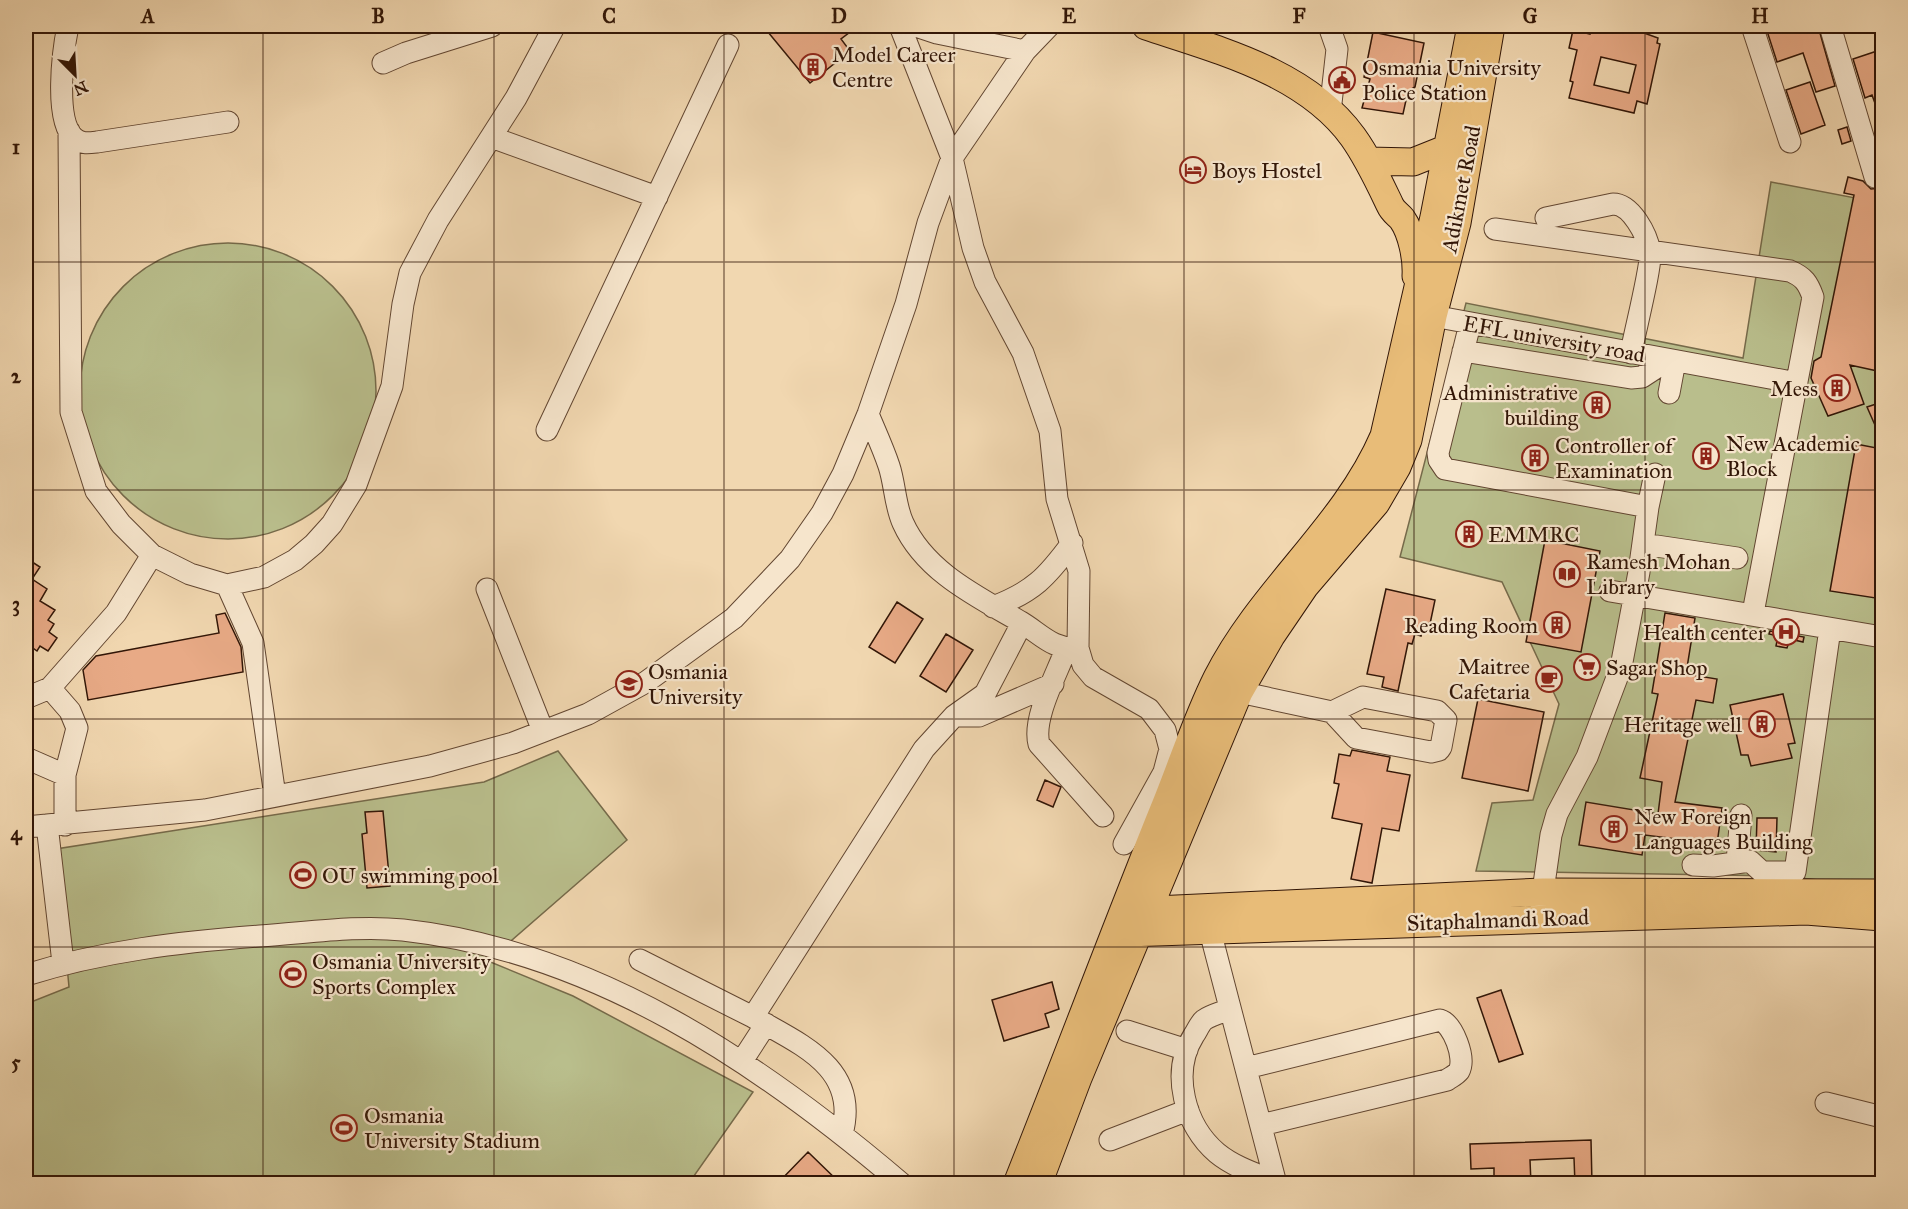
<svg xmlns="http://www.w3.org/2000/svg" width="1908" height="1209" viewBox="0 0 1908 1209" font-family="'IM FELL Great Primer',serif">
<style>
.green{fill:#b9be8c;stroke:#766a4a;stroke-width:1.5}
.building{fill:#e8aa86;stroke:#321607;stroke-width:1.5;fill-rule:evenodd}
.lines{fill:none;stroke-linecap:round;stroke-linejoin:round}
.minor-casing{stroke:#624631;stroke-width:23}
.major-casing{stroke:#321607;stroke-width:29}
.minor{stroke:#f6e5cc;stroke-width:21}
.major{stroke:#e8bc78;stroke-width:27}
.grid{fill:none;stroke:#321607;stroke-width:1.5;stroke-opacity:0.55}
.labels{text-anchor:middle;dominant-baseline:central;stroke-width:4.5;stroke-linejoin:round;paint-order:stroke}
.poi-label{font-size:22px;fill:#321607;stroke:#f6e5cc;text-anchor:start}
.street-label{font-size:22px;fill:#321607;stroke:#f6e5cc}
.neatline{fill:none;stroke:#321607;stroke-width:2}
.grid-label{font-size:20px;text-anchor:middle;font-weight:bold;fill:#321607}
</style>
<rect width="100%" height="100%" fill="#f1d7b0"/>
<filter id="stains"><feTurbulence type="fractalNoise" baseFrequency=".00333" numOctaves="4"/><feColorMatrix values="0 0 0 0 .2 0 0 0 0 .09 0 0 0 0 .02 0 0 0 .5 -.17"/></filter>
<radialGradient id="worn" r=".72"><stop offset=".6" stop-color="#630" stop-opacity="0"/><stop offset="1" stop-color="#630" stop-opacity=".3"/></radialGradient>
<path class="green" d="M1771,182L1882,203V887L1782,876L1476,871L1492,803L1533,800L1559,704L1502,582L1400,557L1466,303L1743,358Z
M80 391a148 148 0 1 1 296 0a148 148 0 1 1-296 0Z
M558,751L627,840L488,961L573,996L753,1092L689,1183L26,1184V1004L69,987L56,849L484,782Z"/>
<path class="building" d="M763,26H858L841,39L850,51L810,83Z
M1592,26H1646L1644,33L1658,38L1657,43L1660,44L1647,104L1637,101L1634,113L1569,98L1573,82L1570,81L1577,50L1569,48L1573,30L1590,34ZM1601,57L1636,65L1629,93L1594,85Z
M1784,26H1795L1797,32L1818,26L1835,86L1816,92L1803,53L1777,62L1767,31Z
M1373,32L1424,43L1415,87L1408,91L1403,114L1362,108L1370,79L1364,77Z
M1877,51L1882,66L1881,120L1872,95L1865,98L1853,59Z
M1810,82L1825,125L1801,134L1786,90Z
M1847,127L1851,141L1842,144L1838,130Z
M1848,177L1863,181L1871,189L1881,188L1876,211L1882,212V372L1850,365L1864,404L1828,416L1811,378L1814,361L1821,357L1854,195L1844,193Z
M1882,402V441L1867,407Z
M1856,444L1882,449V599L1830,591Z
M1545,540L1600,551L1581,652L1526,642Z
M26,558L40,567L32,579L47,589L40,601L55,610L48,620L54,624L49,632L57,638L48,651L40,646L37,651L26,643Z
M1386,589L1435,600L1430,624L1424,622L1421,636L1415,634L1412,644L1408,643L1398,691L1382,687L1384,677L1367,674Z
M897,602L923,619L895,663L869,647Z
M225,613L241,647L243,672L88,700L83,670L96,656L219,633L216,615Z
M1665,613L1695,618L1686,674L1717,679L1713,703L1696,700L1675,802L1722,808L1717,844L1645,835L1642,855L1579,845L1586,802L1658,814L1662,782L1640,778L1658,694L1652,693Z
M1770,631L1804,637L1803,642L1790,639L1787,648L1776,646L1778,636L1769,634Z
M946,634L973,650L946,692L920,676Z
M1783,694L1795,743L1788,744L1792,758L1751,766L1748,755H1741L1730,705Z
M1478,699L1544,712L1528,791L1462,778Z
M1352,750L1390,757L1387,771L1410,775L1399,831L1382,828L1372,883L1351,879L1362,824L1332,818L1339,784L1334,783L1339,754L1350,756Z
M1045,780L1061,787L1053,807L1037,800Z
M383,811L390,886L367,888L362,834L367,833L365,812Z
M1757,818H1777L1776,852L1756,850Z
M1052,982L1059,1009L1045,1014L1049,1027L1004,1041L992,1000Z
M1501,990L1523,1054L1499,1062L1477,998Z
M1591,1140L1592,1184H1575L1574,1158L1530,1160L1531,1184H1494V1168L1471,1169L1470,1144Z
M808,1152L841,1184H777Z"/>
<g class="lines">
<defs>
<path id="minor" d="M68,26C63,50 54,120 74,138C81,144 88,143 97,142L228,122
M900,26L952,158L973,248L985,282L1023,353L1050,431L1057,499L1079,571L1078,648L1083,665L1093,677L1149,709L1165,730L1170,749L1164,772L1124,844
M916,26L937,33L1025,51
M1329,26L1337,49L1330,112
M1752,26L1790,142
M1830,26L1875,177
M383,63L406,53L492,26
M491,137L657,197
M1546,218L1613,204C1631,204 1647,234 1650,252C1652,265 1634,335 1631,353
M1495,229L1790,271C1804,277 1808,283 1813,297L1753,613
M1433,316L1797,383
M1470,324L1438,453L1439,460L1445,469L1648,507L1639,572L1621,667L1587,757L1557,814L1551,835L1541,905
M1463,351L1631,378L1642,377L1668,360
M1669,393L1675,361
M868,414C875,431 883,448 889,466C895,484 895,506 903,523C925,572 978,597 1021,622C1041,634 1053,650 1078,648
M547,430L728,45
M1648,507L1655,474
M1643,544L1737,558
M152,555L190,574L227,585L253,643L275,796
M227,585L264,577L295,560L314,544L332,524L356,485L392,386L403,304L410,273L438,220L516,98L554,27
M487,589L543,731
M1610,591L1882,637
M993,607C1033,592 1047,577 1072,543
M1066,649C1057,674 1032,718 1039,744L1103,816
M50,688L70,711L77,728L65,775V825
M1239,692L1332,712L1356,738L1431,752L1439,750L1441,747L1446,720L1437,711L1363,697L1332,712
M26,698L50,688L116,613L152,555L121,524L96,491L71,412L69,131
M961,716H979L1053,684
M26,758L65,775
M47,825L63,963
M26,827L205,810L430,766L513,743L588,714L646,682L734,618L790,559L822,513L843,474L868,414L906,304L928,223L952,158L1025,51L1049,26
M1737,862L1741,815
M1693,865L1713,866L1750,861L1762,872H1795L1830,629
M1210,931L1276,1184
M640,960L753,1017
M26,975C102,951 180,942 260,936C307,933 357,925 403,930C594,951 759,1062 902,1184
M1230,1009C1223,1012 1211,1015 1204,1020C1200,1023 1197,1031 1194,1035C1170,1073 1185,1126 1217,1153C1234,1167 1256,1174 1276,1182
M1127,1031L1187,1050
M742,1061L766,1024
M1246,1068L1440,1020C1453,1024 1466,1058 1459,1071C1456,1075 1451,1077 1447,1080L1261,1125
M1826,1103L1882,1117
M842,1134C860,1067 799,1044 753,1017L924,749L954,716L985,694L1022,623
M1110,1140L1188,1110"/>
<path id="major" d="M1146,26C1218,50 1306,72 1353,137C1368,158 1379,182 1390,205C1393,212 1398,214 1402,219C1412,233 1417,259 1416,276
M1368,161L1413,162L1448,148
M1134,911L1543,892L1882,893
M1125,933L1806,911L1882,917
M1017,1184C1066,1061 1112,938 1161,816C1180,771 1195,722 1217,678C1262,589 1345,527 1384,436L1434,217L1471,26
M1038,1184L1078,1078L1239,692L1271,636L1305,586L1376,503L1397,467L1408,440L1433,316L1457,223L1491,26"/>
</defs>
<use href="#minor" class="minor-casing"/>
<use href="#major" class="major-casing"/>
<use href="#minor" class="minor"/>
<use href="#major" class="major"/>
</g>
<path class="grid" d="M263,26V1184M494,26V1184M724,26V1184M954,26V1184M1184,26V1184M1414,26V1184M1645,26V1184M26,262H1882M26,490H1882M26,719H1882M26,947H1882"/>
<defs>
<symbol id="building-ring" viewBox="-11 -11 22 22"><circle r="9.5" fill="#f6e5cc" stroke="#8f2418" stroke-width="1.5"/><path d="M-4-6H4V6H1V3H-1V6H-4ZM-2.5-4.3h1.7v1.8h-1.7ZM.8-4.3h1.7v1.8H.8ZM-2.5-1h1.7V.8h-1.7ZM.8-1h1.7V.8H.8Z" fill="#8f2418"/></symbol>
<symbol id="civic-ring" viewBox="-11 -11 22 22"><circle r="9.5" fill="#f6e5cc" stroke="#8f2418" stroke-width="1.5"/><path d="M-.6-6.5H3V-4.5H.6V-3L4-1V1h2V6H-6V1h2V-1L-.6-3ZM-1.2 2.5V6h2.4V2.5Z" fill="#8f2418"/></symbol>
<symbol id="hotel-ring" viewBox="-11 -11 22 22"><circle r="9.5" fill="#f6e5cc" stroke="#8f2418" stroke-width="1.5"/><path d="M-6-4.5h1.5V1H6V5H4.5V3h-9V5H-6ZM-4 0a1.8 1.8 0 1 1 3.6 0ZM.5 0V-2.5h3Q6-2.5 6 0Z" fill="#8f2418"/></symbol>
<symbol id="library-ring" viewBox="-11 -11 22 22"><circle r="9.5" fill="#f6e5cc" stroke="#8f2418" stroke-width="1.5"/><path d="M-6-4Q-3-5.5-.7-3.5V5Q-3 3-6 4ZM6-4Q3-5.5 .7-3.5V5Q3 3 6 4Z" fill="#8f2418"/></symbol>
<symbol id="hospital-ring" viewBox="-11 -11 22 22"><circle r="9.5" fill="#f6e5cc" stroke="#8f2418" stroke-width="1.5"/><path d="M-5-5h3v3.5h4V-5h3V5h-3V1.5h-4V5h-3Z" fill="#8f2418"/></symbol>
<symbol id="supermarket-ring" viewBox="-11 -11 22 22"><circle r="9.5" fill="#f6e5cc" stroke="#8f2418" stroke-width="1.5"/><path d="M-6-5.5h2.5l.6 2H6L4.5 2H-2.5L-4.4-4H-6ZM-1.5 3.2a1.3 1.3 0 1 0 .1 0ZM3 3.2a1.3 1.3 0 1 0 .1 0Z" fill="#8f2418"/></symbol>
<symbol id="cafe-ring" viewBox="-11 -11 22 22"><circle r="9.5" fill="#f6e5cc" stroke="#8f2418" stroke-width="1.5"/><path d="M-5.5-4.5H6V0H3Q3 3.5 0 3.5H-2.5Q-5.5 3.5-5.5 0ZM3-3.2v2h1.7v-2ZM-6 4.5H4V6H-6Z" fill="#8f2418"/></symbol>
<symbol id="university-ring" viewBox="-11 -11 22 22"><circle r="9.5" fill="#f6e5cc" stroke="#8f2418" stroke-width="1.5"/><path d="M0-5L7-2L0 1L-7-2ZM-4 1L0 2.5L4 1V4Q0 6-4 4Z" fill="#8f2418"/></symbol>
<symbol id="stadium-ring" viewBox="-11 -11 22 22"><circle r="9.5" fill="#f6e5cc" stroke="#8f2418" stroke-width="1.5"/><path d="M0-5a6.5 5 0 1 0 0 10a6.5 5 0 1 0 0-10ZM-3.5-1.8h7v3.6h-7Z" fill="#8f2418"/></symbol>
</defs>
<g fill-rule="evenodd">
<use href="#building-ring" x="798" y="52" width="30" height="30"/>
<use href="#civic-ring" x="1327" y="65" width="30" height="30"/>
<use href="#hotel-ring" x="1178" y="155" width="30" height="30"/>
<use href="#building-ring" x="1822" y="373" width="30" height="30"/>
<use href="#building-ring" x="1582" y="390" width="30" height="30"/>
<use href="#building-ring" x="1691" y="441" width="30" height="30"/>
<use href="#building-ring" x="1520" y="443" width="30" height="30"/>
<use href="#building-ring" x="1454" y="519" width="30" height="30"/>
<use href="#library-ring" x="1552" y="559" width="30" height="30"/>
<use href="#building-ring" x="1542" y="610" width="30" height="30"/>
<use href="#hospital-ring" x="1771" y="617" width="30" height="30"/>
<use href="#supermarket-ring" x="1572" y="652" width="30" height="30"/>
<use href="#cafe-ring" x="1534" y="664" width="30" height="30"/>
<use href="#university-ring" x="614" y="669" width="30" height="30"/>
<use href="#building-ring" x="1747" y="709" width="30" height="30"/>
<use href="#building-ring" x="1599" y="814" width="30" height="30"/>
<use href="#stadium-ring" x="288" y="860" width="30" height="30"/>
<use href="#stadium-ring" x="278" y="959" width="30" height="30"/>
<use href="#stadium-ring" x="329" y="1113" width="30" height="30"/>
</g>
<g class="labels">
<g class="poi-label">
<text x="832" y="54">Model Career<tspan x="832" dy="25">Centre</tspan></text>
<text x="1362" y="67">Osmania University<tspan x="1362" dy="25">Police Station</tspan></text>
<text x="1212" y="170">Boys Hostel</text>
<text x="1818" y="388" text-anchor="end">Mess</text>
<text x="1578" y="392" text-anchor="end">Administrative<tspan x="1578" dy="25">building</tspan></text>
<text x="1726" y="443">New Academic<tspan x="1726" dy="25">Block</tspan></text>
<text x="1555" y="445">Controller of<tspan x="1555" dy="25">Examination</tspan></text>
<text x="1488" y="534">EMMRC</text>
<text x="1586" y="561">Ramesh Mohan<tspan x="1586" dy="25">Library</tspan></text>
<text x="1538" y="625" text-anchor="end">Reading Room</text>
<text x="1766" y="632" text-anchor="end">Health center</text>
<text x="1530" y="666" text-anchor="end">Maitree<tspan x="1530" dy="25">Cafetaria</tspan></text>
<text x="1606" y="667">Sagar Shop</text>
<text x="648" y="671">Osmania<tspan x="648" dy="25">University</tspan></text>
<text x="1742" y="724" text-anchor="end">Heritage well</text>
<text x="1634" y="816">New Foreign<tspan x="1634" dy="25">Languages Building</tspan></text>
<text x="322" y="875">OU swimming pool</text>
<text x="312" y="961">Osmania University<tspan x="312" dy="25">Sports Complex</tspan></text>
<text x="364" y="1115">Osmania<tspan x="364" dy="25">University Stadium</tspan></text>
</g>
<g class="street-label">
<text transform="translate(1461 189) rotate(-79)">Adikmet Road</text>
<text transform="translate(1554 339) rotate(10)">EFL university road</text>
<text transform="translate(1498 920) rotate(-2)">Sitaphalmandi Road</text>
</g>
</g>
<rect width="1908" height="1209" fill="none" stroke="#f1d7b0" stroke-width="66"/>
<g transform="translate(75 75) rotate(156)" stroke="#f6e5cc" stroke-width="4.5" paint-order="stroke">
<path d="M0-4.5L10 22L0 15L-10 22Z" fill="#321607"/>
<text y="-9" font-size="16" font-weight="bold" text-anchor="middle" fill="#321607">N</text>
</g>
<rect x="33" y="33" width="1842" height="1143" class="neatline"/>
<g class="grid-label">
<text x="148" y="23">A</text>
<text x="378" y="23">B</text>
<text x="609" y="23">C</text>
<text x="839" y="23">D</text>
<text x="1069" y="23">E</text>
<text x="1299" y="23">F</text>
<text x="1530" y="23">G</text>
<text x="1760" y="23">H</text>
<text x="16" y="154">1</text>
<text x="16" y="383">2</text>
<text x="16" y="611">3</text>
<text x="16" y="840">4</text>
<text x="16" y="1069">5</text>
</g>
<rect width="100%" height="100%" filter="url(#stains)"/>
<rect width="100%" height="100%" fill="url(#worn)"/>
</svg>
